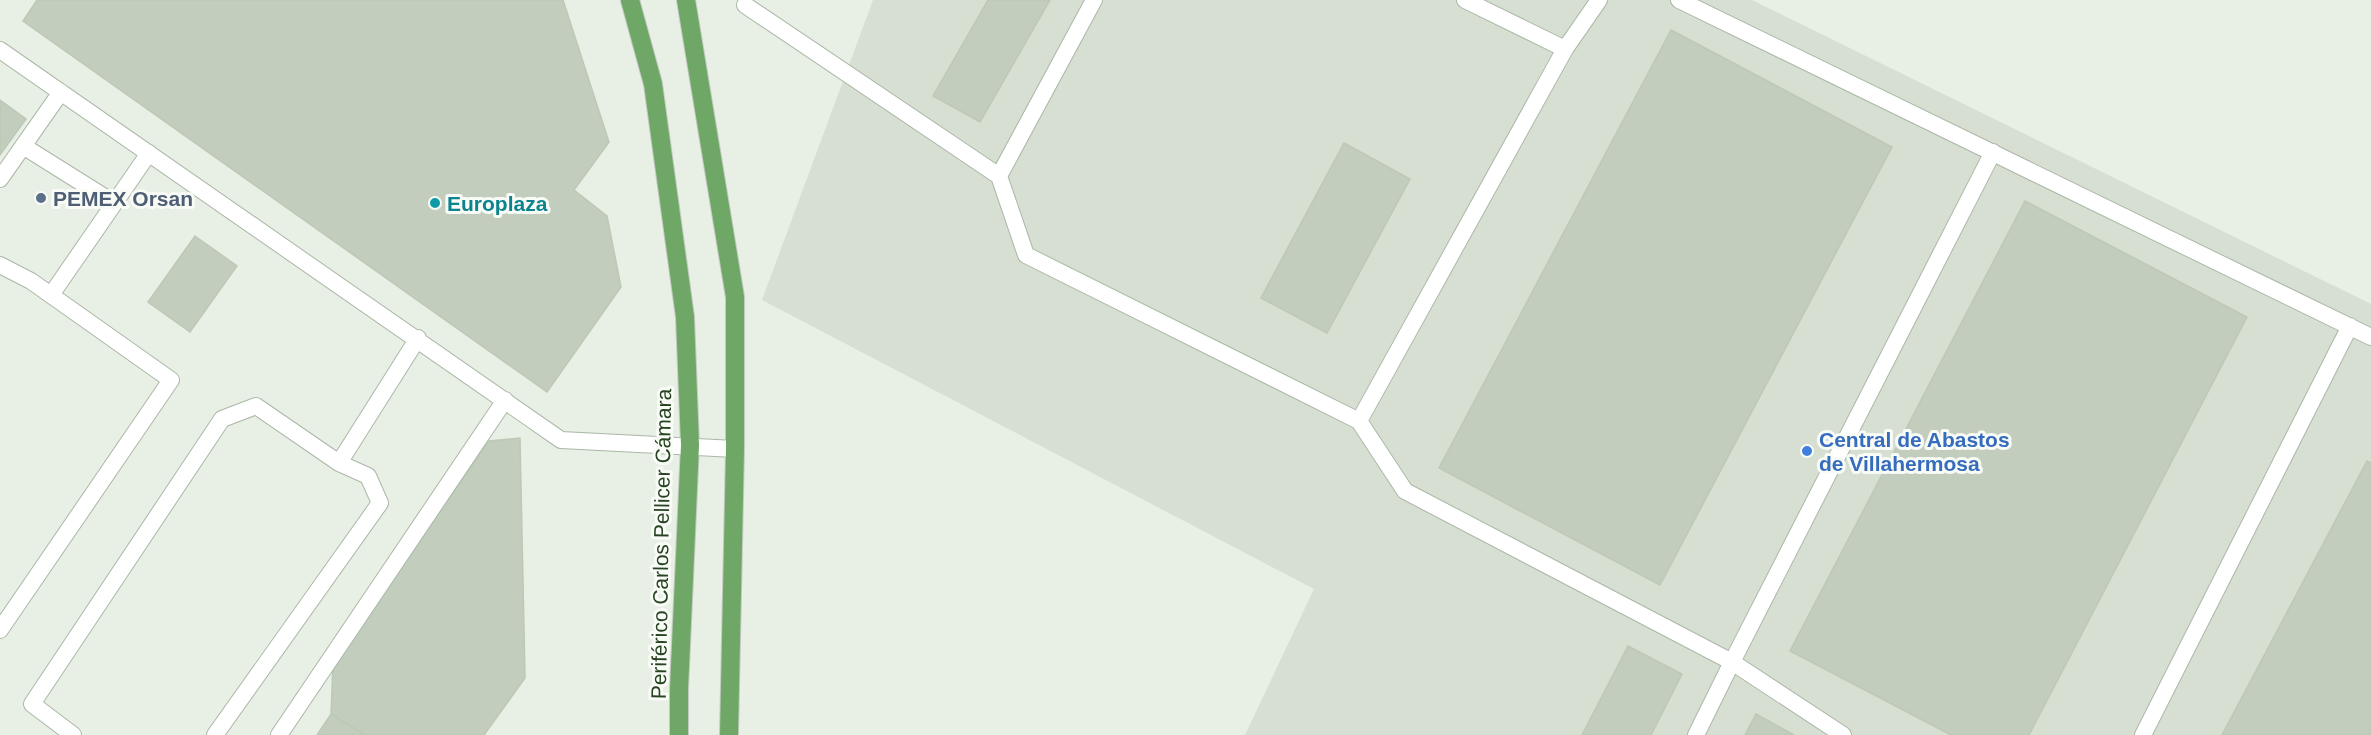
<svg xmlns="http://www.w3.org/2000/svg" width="2371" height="735" viewBox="0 0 2371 735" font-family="Arial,sans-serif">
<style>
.built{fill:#d7dfd3}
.building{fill:#c2cdbd;stroke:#bcc9b6;stroke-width:1.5}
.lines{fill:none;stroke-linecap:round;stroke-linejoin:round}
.service-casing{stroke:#aab8a7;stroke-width:18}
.primary-casing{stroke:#c3cac1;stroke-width:20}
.service{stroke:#fff;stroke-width:16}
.primary{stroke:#6fa866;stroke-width:18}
.service-dot{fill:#5c6f8a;stroke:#f8fbf6;stroke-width:2}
.culture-dot{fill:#0f9aa8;stroke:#f8fbf6;stroke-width:2}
.shop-dot{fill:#3f7fe0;stroke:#f8fbf6;stroke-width:2}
.labels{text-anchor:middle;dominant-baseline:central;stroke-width:6;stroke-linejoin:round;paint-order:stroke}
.service-label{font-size:21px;font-weight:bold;fill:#4e5e75;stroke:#f8fbf6;text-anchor:start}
.culture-label{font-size:21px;font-weight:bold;fill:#0d838f;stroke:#f8fbf6;text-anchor:start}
.shop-label{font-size:21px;font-weight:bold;fill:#366cbe;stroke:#f8fbf6;text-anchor:start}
.street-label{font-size:21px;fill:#274322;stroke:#f8fbf6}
</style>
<rect width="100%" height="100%" fill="#e8efe5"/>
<path class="built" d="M873,0H1752L2371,304V735H1245L1314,589L762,300Z"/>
<path class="building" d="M37,0H563L609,142L574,190L607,216L621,287L547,392L23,21Z
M988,0H1050L980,122L933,96Z
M1671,30L1892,147L1660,585L1439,468Z
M0,100L26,119L0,155Z
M1344,143L1410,179L1327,333L1261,298Z
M2025,201L2247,317L2029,735H1951L1790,651Z
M195,236L237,266L190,332L148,302Z
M520,438L525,678L484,735H365L331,714L333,665L489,441Z
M2367,461L2371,463V735H2222Z
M1628,646L1682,674L1651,735H1582Z
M331,714L365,735H317Z
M1756,714L1794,735H1745Z"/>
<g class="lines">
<defs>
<path id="service" d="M1465,0L1565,49L1599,0
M1679,0L2371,337
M745,5L999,176L1026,255L1359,421L1405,491L1732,662L1696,735
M0,50L561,440L735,449
M23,146L114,203
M999,176L1094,0
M0,179L61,92
M0,265L31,281L171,380L0,630
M51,295L149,153
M1359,421L1565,49
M73,735L32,704L222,419L256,406L339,463
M215,735L380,503L368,476L339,463L418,338
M279,735L505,400
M1843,735L1732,662L1993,152
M2143,735L2350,326"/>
<path id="primary" d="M630,0L653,84L685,317L690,445L679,689V735
M686,0L735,297V449L729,735"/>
</defs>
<use href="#service" class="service-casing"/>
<use href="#primary" class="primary-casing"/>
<use href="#service" class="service"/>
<use href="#primary" class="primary"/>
</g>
<circle class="service-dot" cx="41" cy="198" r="6"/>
<circle class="culture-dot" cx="435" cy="203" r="6"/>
<circle class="shop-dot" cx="1807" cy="451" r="6"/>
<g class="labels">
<g class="service-label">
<text x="53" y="198">PEMEX Orsan</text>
</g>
<g class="culture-label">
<text x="447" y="203">Europlaza</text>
</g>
<g class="shop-label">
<text x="1819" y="439">Central de Abastos<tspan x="1819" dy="24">de Villahermosa</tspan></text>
</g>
<g class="street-label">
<text transform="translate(661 544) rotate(-89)">Periférico Carlos Pellicer Cámara</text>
</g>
</g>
</svg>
